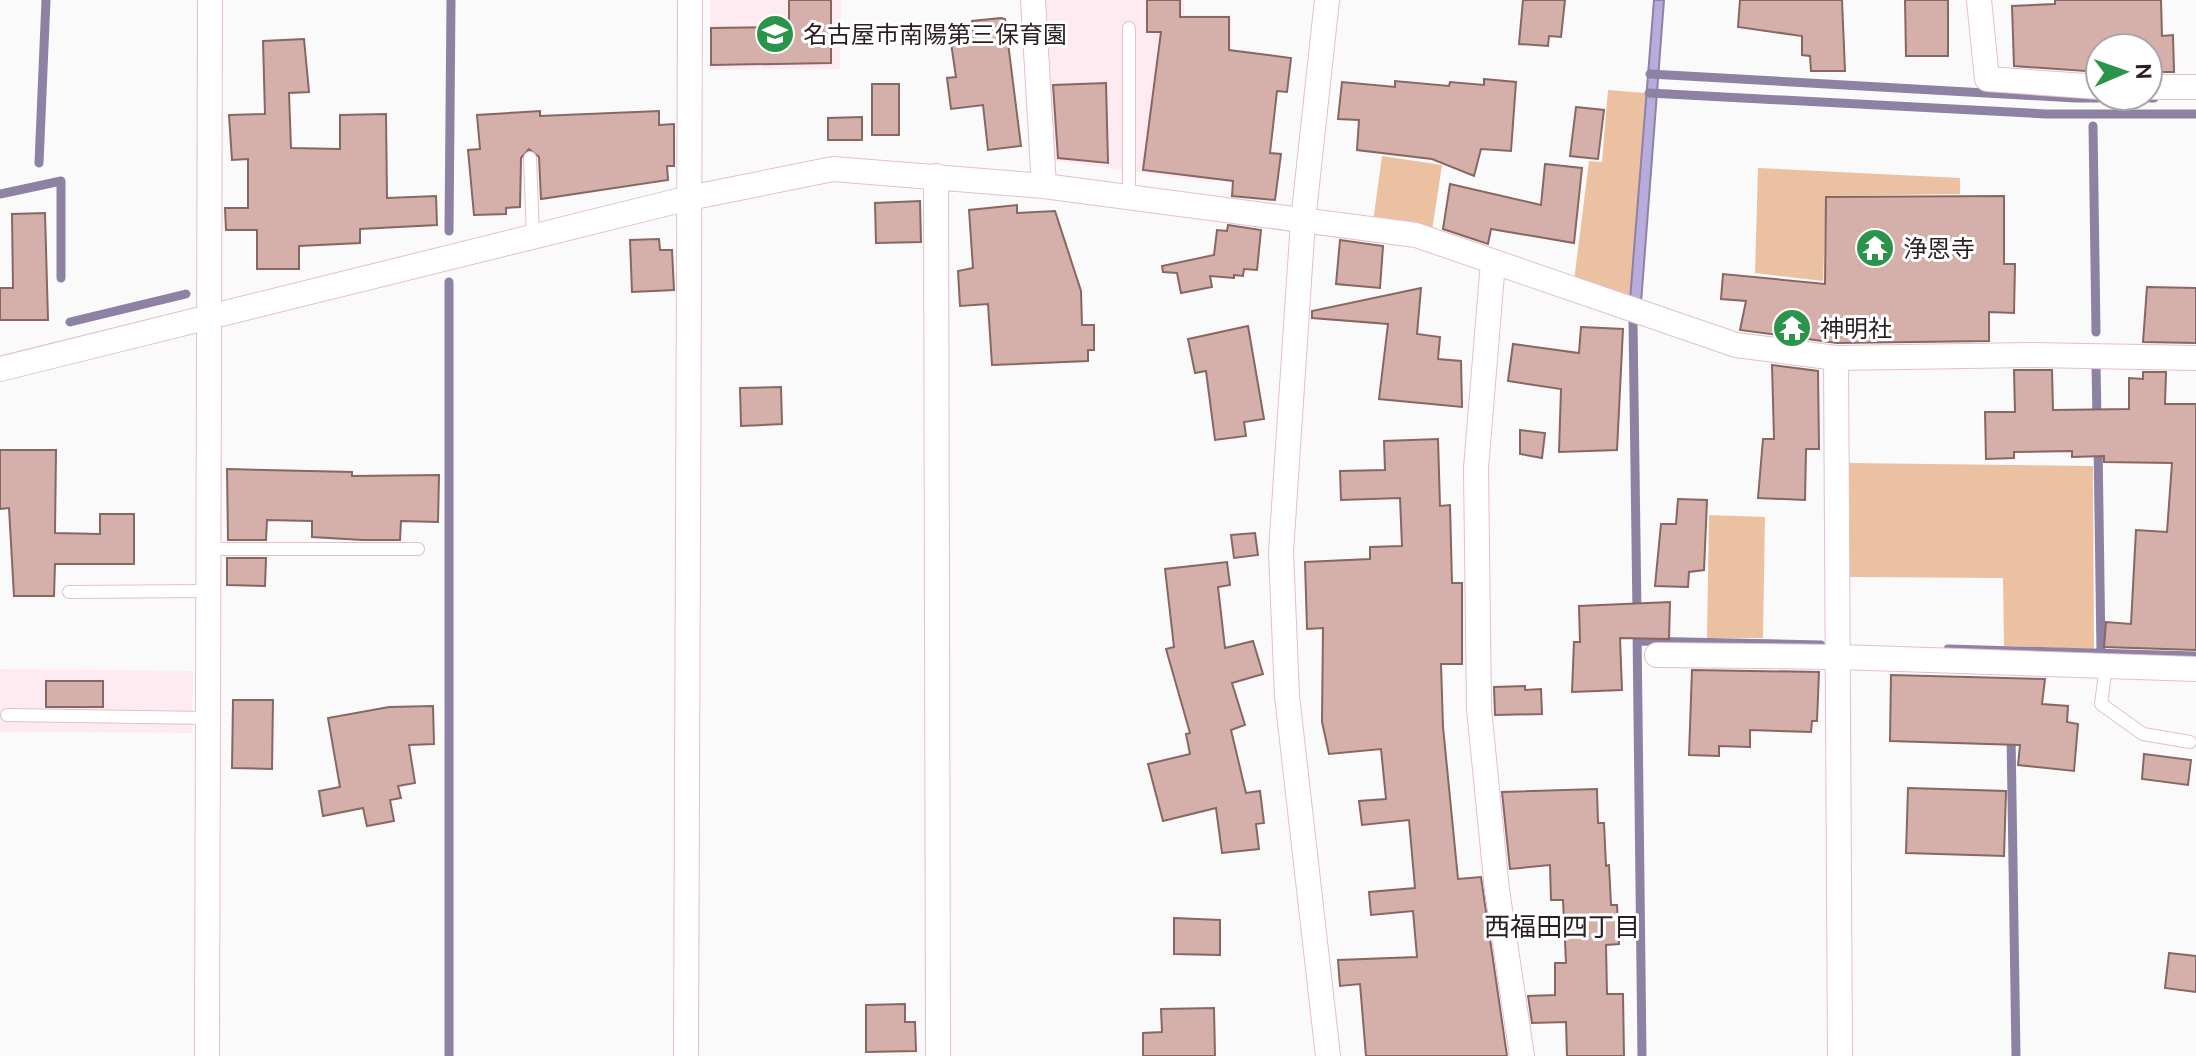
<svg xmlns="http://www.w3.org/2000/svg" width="2196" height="1056" viewBox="0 0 2196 1056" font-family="Ubuntu,'Noto Sans JP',sans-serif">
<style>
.built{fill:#feebf1}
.green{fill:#ecc1a2}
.water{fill:#b7acdc;stroke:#8d82a4;stroke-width:2}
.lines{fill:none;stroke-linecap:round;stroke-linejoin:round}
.stream{stroke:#8d82a4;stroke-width:9}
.building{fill:#d5b0ab;stroke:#886662;stroke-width:2}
.service-casing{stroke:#e3bfcb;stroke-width:14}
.minor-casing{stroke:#e3bfcb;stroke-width:26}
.service{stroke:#fff;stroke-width:12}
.minor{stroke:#fff;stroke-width:24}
.labels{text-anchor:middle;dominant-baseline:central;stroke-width:6;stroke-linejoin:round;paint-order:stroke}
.poi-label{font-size:24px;fill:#2c1f23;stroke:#fff;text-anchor:start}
.neighbourhood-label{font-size:26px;fill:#2c1f23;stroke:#fff}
</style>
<rect width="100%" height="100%" fill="#fafafa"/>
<path class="built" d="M710,0H841L840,69L710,70Z
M1046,0H1184V15H1231L1232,103H1223L1212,182L1055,161Z
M0,669L193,671L192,733L0,732Z"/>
<path class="green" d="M1608,90L1646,93L1630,299L1574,281L1589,161L1602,162Z
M1382,156L1442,165L1432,231L1373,222Z
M1758,168L1960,178V194L1826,196L1823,281L1755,273Z
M1849,463L2093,466L2094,649L2004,646L2003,578L1850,577Z
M1709,515L1765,517L1763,638H1707Z"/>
<path class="water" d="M1654,0H1664L1641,303L1630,300Z"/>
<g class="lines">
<path class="stream" d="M1650,74L2076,98H2154
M1649,93L2046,114H2196
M2093,126L2096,332
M39,163L46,0
M0,194L61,181V278
M449,231L451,0
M449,282V1056
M1633,321L1637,614
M70,322L186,294
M2096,364L2097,421
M2098,444L2101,652
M1637,628L1642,1056
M1638,641L1821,645
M1948,649L2196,656
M2011,734L2016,1056"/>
</g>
<path class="building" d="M789,0H831V63L711,65V28L789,27Z
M1147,0H1180V17H1229V50L1291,58L1287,92L1277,91L1270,153L1281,154L1275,200L1232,196L1233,181L1143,170L1161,32H1147Z
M1523,0H1565L1561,37L1549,36L1548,46L1519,44Z
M1740,0H1842L1845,71H1811L1810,56L1802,55V36L1738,27Z
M1905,0H1948V56H1906Z
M2055,0H2161L2162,36L2173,35L2174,72H2148V48H2100V72L2014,66L2012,6L2055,4Z
M1001,18L1005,19L1021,146L988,150L983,105L951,109L947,78L956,77L951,43L974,41L972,21Z
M304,39L309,92L289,93L291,148L340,149V115L386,114L387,198L436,196L437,225L360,229V243L299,246V269H257V230H226L225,208H248V159L232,160L229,115L265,114L263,41Z
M1484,79L1516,82L1511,151L1481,149L1474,176L1432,159L1357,150L1359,120L1338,119L1342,82L1395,87V81L1449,86L1450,82L1484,85Z
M1106,83L1108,163L1058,158L1053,85Z
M872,84H899V135H872Z
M1576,107L1604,110L1598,159L1570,156Z
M540,111V116L659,111V125L674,124V166H667L668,180L541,199L539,157L529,149L521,158L520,207L506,208V214L474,215L468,150L480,149L477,115Z
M862,117V140H828V118Z
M1545,164L1582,168L1574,243L1491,229L1488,244L1443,229L1450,184L1541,205Z
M2004,196V264H2015L2014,313L1989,312V341L1837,343L1740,330L1746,301L1721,299L1723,274L1825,284L1826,197Z
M920,201L921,242L876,243L875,203Z
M1017,205V213L1055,211L1081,291L1082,325H1094V350H1088V361L992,365L988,304L960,306L958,271L973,268L969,210Z
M45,213L48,320H0V288H13L12,214Z
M1228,225L1261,230L1257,270L1244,269L1243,276L1234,275V278L1210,276L1212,287L1181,293L1177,273L1163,272L1162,266L1214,255L1217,230L1227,231Z
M659,239L660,250H672L674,290L632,292L630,240Z
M1340,240L1383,246L1380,288L1336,284Z
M2147,287L2196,288V343L2143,342Z
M1421,288L1417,334L1440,337L1438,359L1461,361L1462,407L1379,399L1388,324L1312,318V311Z
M1248,326L1264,419L1244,422L1246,436L1215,440L1206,371L1195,373L1188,339Z
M1581,327L1623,329L1617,450L1559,452L1561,389L1508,381L1513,344L1579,353Z
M1772,365L1818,371L1819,449H1806L1805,500L1758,498L1763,439H1774Z
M2014,370H2052L2053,410L2129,409V378L2143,379V372H2166L2165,404H2196V650L2104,647L2106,622L2131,624L2136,530L2167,532L2172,463L2104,462V456L2072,457V451L2014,452V458L1986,459L1985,412H2015Z
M781,387L782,424L741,426L740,388Z
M1520,430L1545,433L1542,458L1520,454Z
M1438,439L1440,506L1450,505L1452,583H1462V664H1441L1443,727L1458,879L1481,877L1507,1056H1366L1360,984L1340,986L1338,960L1417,957L1413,911L1371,915L1369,892L1415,888L1409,820L1362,825L1359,801L1386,799L1381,749L1329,754L1322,722L1323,628L1307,629L1305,562L1370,559V547L1402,546L1400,498L1341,500L1340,471L1385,470L1384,441Z
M0,450H56L55,533L100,534V514H134V564H55L54,596H14L9,508L0,509Z
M227,469L352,472V476L439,475L438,522L401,521L400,540H363L312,537V521L267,520L266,540H228Z
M1678,499L1707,500L1704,570L1689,572L1688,587L1655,586L1661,524H1676Z
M1255,533L1258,555L1234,558L1231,535Z
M227,558H266L265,586L227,585Z
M1227,562L1230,585L1218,587L1225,648L1253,641L1263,674L1232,683L1245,725L1231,730L1246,793L1260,791L1264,823L1256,824L1259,849L1222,853L1216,808L1163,821L1148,764L1190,754L1186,734L1190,733L1166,649L1174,647L1165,569Z
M1670,602L1669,639L1620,638L1622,690L1572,692L1574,642H1580L1579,606Z
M1692,670L1819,672L1817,721H1812L1811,732L1750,730V747L1719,746V756L1689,755Z
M1891,675L2045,679L2042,704L2068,706L2067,722L2078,724L2074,771L2018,765L2020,745L1890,741Z
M46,681H103V707H46Z
M1525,686V690L1541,689L1542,714L1495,715L1494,687Z
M233,700H273L272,769L232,768Z
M433,706L434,744L409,745L415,783L398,786L401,798L390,800L394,821L367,826L363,808L323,816L319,791L340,787L328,718L389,707Z
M2144,754L2191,760L2188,785L2142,779Z
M1908,788L2006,791L2004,856L1906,853Z
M1597,789L1598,823H1604L1606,866L1609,865L1611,905H1617L1619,944L1606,945L1607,994H1623L1624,1056H1567L1566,1022L1532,1023L1528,996L1555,995V963H1566L1563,900H1551L1550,865L1510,869L1502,792Z
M1174,918L1220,920V955L1174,954Z
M2169,953L2196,956V992L2165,988Z
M905,1004V1022H915L916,1051L866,1052V1005Z
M1214,1008L1215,1056H1143V1033L1162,1032L1161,1009Z"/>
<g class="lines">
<defs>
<path id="service" d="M1129,28V198
M530,158L533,237
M207,549H418
M69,592L207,591
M2106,666L2101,704L2143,734L2190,742
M7,715L208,718"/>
<path id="minor" d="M1033,0L1044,186
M1327,0L1303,221L1281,552L1287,696L1328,1056
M1979,0L1987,79L2100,87
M2148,87H2196
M936,176L938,1056
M1493,262L1476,468L1479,709L1497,890L1522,1056
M1836,358L1840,1056
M0,369L689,198L833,169L1044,186L1416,235L1736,345L1836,358L2031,355L2196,358
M1657,655L1839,657L2196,669
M207,1056L210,0
M686,1056L690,0"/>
</defs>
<use href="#service" class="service-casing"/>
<use href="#minor" class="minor-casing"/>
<use href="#service" class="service"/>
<use href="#minor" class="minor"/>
</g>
<defs>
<symbol id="school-disc" viewBox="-11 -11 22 22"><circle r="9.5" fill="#2a944b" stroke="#fff"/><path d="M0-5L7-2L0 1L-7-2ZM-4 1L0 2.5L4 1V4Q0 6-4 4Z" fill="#fff"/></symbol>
<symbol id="temple-disc" viewBox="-11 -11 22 22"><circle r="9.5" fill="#2a944b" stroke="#fff"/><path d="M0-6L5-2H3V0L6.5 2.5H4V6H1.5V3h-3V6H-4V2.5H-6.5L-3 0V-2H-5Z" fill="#fff"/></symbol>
</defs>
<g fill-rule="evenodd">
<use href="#school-disc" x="753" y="12" width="44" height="44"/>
<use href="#temple-disc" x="1853" y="226" width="44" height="44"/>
<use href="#temple-disc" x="1770" y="306" width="44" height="44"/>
</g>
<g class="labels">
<g class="poi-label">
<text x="803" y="34">名古屋市南陽第三保育園</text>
<text x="1903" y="248">浄恩寺</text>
<text x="1820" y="328">神明社</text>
</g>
<g class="neighbourhood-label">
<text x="1562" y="926">西福田四丁目</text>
</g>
</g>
<g transform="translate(2124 72) rotate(88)"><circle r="38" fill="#ffffff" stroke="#aba5a7" stroke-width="2"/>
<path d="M0-6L14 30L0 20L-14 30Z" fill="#2a944b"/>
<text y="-12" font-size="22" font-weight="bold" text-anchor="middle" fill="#2c1f23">N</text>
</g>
</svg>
